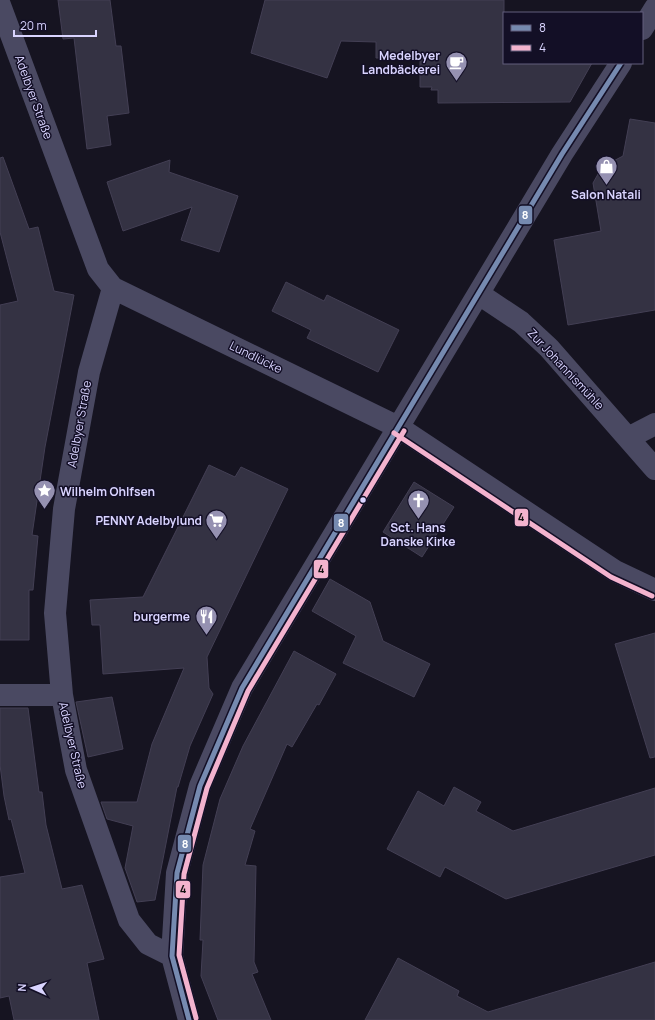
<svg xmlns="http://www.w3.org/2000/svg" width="655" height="1020" viewBox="0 0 655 1020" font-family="Manrope,sans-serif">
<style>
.building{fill:#343243;stroke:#433f54}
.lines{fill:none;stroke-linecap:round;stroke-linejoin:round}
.minor{stroke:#4a4962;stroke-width:22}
.bus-1-casing{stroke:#130f26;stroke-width:8}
.bus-2-casing{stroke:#130f26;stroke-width:8}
.bus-1{stroke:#768ab0;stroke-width:5}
.bus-2{stroke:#f3b3ce;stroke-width:5}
.bus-dot{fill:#d9d4ff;stroke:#130f26;stroke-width:1.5}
.labels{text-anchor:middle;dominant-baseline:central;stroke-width:3;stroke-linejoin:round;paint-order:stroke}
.poi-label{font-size:12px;font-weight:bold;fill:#d9d4ff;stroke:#130f26;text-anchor:end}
.street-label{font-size:12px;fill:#d9d4ff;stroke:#130f26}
.line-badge{stroke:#130f26;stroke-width:1.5}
.badge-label{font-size:11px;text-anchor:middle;font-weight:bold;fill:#fff}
.pale-badge-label{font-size:11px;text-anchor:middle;font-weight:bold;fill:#111}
</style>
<rect width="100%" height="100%" fill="#161421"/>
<path class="building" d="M58,0H110L116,46H121L129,113L107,116L111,145L87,149L74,38L63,39Z
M265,0H504V63H592L570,102L438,103V90H431L432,87H420V58H376V42L341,41L327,78L251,53Z
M630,119L655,123V310L568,325L554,240L601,231L593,183L602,167L623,156Z
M3,157L29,229L38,227L54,291L74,295L45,447L32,535L38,536L33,590H29V640H0V305L18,301L0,232V158Z
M170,160L169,172L238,196L219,252L181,240L192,207L123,231L107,182Z
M286,282L324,301L327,295L399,330L378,372L307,338L311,330L272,311Z
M209,465L235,477L241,467L288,489L207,657L209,688L213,694L190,746L178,787H177L155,900L137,902L125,868L133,826L107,819L101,802H137L152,744L184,668L103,674L100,625H92L90,600L143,597Z
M414,482L454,507L422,557L383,532Z
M330,579L370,602L383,641L430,664L414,697L343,663L356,636L312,611Z
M655,633V757L650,758L615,644Z
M294,651L336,674L319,705L317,704L292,747L287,744L250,829L255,831L245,865L256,866L254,962L258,972L252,974L271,1020H218L201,976L203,940H200L203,865L220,799L243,746Z
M112,697L123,749L88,757L76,702Z
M0,708H28L39,792H42L46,825L62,889L82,885L104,959L87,963L99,1020H14L9,996L0,998V877L25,873L11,819L9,820L4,796L0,765Z
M454,787L481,802L476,811L513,831L655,788V855L506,899L445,867L440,877L387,849L418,791L444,806Z
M398,958L459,991L457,996L488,1012L655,962V1020H365Z"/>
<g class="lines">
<path class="minor" d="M0,5L98,269L113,288L398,427L615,571L655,590
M642,29L655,8
M113,288L89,372L64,509L55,613L62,695L76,770L129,920L148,944L172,956
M479,294L521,322L549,348L655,469
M628,438L655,424
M0,695H62
M189,1020L172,956L177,873L200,786L242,688L562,154L621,63"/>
<defs>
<path id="bus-1" d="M189,1020L172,956L177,873L200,786L242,688L562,154L621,63"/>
<path id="bus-2" d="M394,433L611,577L652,596
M196,1018L179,955L184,874L207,788L248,691L404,431"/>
</defs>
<use href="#bus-1" class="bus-1-casing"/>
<use href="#bus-2" class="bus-2-casing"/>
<use href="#bus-1" class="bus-1"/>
<use href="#bus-2" class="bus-2"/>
</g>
<defs>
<symbol id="cafe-pin" viewBox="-11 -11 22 30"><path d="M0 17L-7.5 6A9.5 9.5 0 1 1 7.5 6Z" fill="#9591b1" stroke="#130f26"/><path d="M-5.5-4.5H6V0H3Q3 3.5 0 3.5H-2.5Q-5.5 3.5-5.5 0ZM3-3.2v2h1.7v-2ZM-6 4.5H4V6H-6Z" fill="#fff"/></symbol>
<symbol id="shop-pin" viewBox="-11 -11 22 30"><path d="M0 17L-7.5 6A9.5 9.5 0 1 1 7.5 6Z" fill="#9591b1" stroke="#130f26"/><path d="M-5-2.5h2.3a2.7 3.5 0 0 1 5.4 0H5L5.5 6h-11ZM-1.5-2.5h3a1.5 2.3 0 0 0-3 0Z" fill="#fff"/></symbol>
<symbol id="sight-pin" viewBox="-11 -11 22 30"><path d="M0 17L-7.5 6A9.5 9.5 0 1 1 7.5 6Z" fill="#9591b1" stroke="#130f26"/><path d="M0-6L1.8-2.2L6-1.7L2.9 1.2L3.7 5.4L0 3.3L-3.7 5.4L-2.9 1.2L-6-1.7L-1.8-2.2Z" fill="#fff"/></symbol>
<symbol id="church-pin" viewBox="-11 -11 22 30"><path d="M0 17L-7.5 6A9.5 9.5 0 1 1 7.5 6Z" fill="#9591b1" stroke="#130f26"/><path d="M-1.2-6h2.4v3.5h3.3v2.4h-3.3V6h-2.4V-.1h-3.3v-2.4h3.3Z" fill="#fff"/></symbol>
<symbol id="supermarket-pin" viewBox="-11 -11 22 30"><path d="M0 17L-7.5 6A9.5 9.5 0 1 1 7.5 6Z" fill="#9591b1" stroke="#130f26"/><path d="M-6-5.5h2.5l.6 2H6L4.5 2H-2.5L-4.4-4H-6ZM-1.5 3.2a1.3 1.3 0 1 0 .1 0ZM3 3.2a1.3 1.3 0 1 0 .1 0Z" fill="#fff"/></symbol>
<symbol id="restaurant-pin" viewBox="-11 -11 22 30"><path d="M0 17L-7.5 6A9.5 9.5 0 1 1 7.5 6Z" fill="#9591b1" stroke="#130f26"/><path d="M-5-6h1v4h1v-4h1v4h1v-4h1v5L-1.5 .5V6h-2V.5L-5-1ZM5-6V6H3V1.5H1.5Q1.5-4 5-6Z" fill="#fff"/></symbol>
</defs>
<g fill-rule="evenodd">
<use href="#cafe-pin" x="444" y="50" width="25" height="34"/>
<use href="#shop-pin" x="594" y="154" width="25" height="34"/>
<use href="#sight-pin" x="32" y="478" width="25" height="34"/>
<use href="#church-pin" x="406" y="488" width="25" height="34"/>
<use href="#supermarket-pin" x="204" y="508" width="25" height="34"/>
<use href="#restaurant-pin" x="194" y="604" width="25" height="34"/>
</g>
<circle class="bus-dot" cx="363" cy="500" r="3.5"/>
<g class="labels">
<g class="poi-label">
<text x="440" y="55">Medelbyer<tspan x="440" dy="14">Landbäckerei</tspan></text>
<text x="606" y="194" text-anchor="middle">Salon Natali</text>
<text x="60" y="491" text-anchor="start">Wilhelm Ohlfsen</text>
<text x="202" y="520">PENNY Adelbylund</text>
<text x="418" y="527" text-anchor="middle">Sct. Hans<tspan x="418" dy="14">Danske Kirke</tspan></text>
<text x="190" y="616">burgerme</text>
</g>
<g class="street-label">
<text transform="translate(34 97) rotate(70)">Adelbyer Straße</text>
<text transform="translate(256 357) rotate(26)">Lundlücke</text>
<text transform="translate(566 369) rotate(47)">Zur Johannismühle</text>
<text transform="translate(79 424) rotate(-80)">Adelbyer Straße</text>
<text transform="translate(73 745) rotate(77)">Adelbyer Straße</text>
</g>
</g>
<g class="line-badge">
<rect x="518" y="205" width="15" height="20" rx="4" fill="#768ab0"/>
<rect x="514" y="508" width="15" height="19" rx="4" fill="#f3b3ce"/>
<rect x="333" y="513" width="16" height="19" rx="4" fill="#768ab0"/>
<rect x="313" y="559" width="16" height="20" rx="4" fill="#f3b3ce"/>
<rect x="177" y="834" width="15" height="19" rx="4" fill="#768ab0"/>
<rect x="175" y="880" width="16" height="19" rx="4" fill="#f3b3ce"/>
</g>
<g class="badge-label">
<text x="525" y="219">8</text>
<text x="341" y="527">8</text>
<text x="185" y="848">8</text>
</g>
<g class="pale-badge-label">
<text x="521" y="521">4</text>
<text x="321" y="573">4</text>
<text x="183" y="893">4</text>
</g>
<rect x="503" y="12" width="140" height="52" fill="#130f26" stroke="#625e7d"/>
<rect x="511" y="25" width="20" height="6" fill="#768ab0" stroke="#625e7d"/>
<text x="539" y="32" font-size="12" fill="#d9d4ff">8</text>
<rect x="511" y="45" width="20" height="6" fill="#f3b3ce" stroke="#625e7d"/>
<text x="539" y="52" font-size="12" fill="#d9d4ff">4</text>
<g transform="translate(32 988) rotate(273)" stroke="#130f26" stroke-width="3" paint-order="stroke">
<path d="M0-3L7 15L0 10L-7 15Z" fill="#d9d4ff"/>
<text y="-6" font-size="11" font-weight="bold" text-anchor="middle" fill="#d9d4ff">N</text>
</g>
<path d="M14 30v6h82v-6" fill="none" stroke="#d9d4ff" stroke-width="2"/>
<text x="20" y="30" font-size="12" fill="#d9d4ff" stroke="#130f26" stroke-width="3" paint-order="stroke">20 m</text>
</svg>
